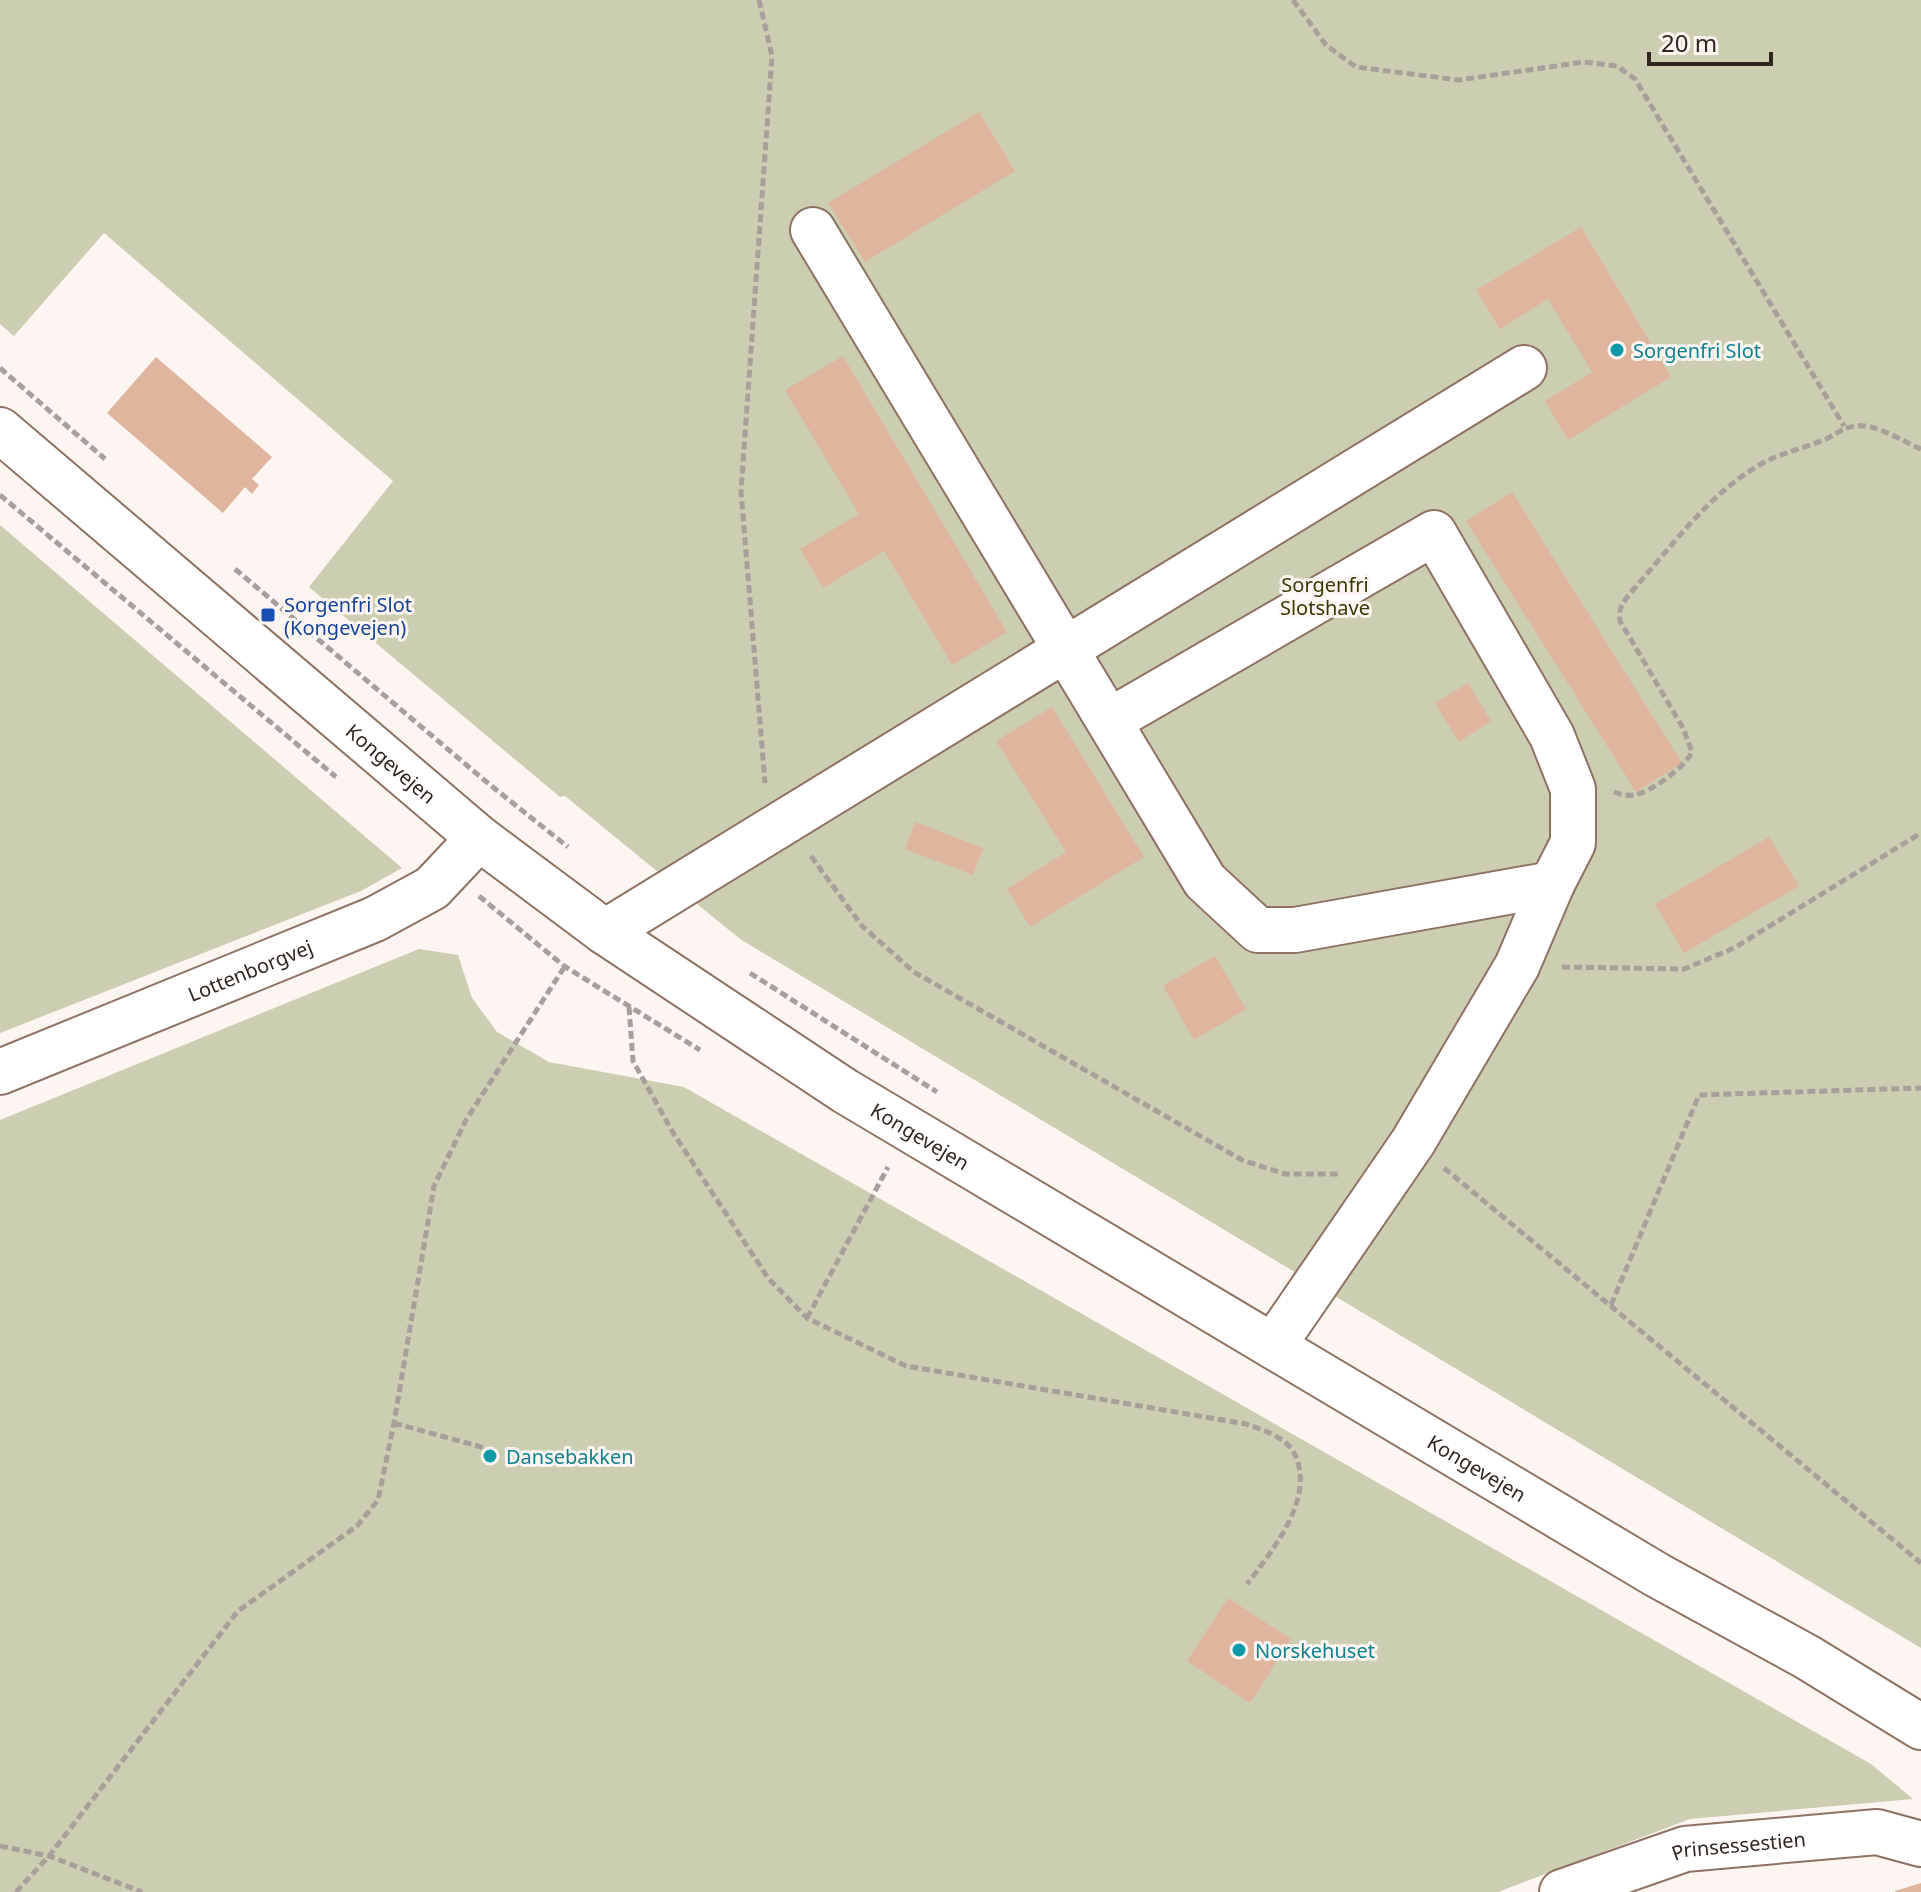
<svg xmlns="http://www.w3.org/2000/svg" width="1921" height="1892" viewBox="0 0 1921 1892" font-family="'Noto Sans',sans-serif">
<style>
.green{fill:#cbceb1}
.building{fill:#e0b59e}
.lines{fill:none;stroke-linecap:round;stroke-linejoin:round}
.minor-casing{stroke:#8e7263;stroke-width:48}
.path{stroke:#a89f9a;stroke-width:5;stroke-dasharray:8 4;stroke-linecap:butt}
.minor{stroke:#fff;stroke-width:44}
.culture-dot{fill:#0f9aa8;stroke:#fcf5f1;stroke-width:3}
.transit-dot{fill:#1a4fb4;stroke:#fcf5f1;stroke-width:3}
.labels{text-anchor:middle;dominant-baseline:central;stroke-width:6;stroke-linejoin:round;paint-order:stroke}
.culture-label{font-size:20px;fill:#0d838f;stroke:#fcf5f1;text-anchor:start}
.park-label{font-size:20px;fill:#373902;stroke:#fcf5f1}
.transit-label{font-size:20px;fill:#164399;stroke:#fcf5f1;text-anchor:start}
.street-label{font-size:20px;fill:#322620;stroke:#fcf5f1}
</style>
<rect width="100%" height="100%" fill="#fcf5f1"/>
<path class="green" d="M0,0H1921V1648L740,939L565,796L560,797L309,587L393,481L104,233L14,336L0,324Z
M0,525L402,868L361,891L0,1033Z
M419,949L458,955L472,998L497,1032L549,1062L684,1087L1871,1764L1913,1799L1690,1819L1498,1892H0V1120Z"/>
<path class="building" d="M979,112L1015,171L865,262L828,203Z
M1581,227L1671,377L1568,440L1545,401L1592,372L1548,299L1500,329L1476,290Z
M843,356L1007,632L952,665L884,551L823,588L800,549L859,514L785,390Z
M156,357L272,457L252,479L259,485L252,494L245,487L223,513L107,413Z
M1512,492L1682,763L1636,792L1466,521Z
M1468,683L1491,721L1459,742L1435,703Z
M1052,707L1144,857L1030,927L1007,889L1066,852L996,741Z
M915,822L983,848L973,875L905,849Z
M1769,837L1799,886L1684,953L1655,904Z
M1215,956L1246,1009L1194,1040L1163,986Z
M1228,1598L1291,1639L1250,1703L1187,1661Z
M1921,1883V1892H1895V1891Z"/>
<g class="lines">
<defs>
<g id="minor">
<path d="M813,230L1205,881L1258,930H1295L1552,884L1573,843V789L1552,736L1434,533L1109,721"/>
<path id="s1" d="M0,430L479,838L605,932L845,1091L1657,1575L1807,1657L1921,1727"/>
<path d="M605,932L1524,368"/>
<path id="s2" d="M0,1072L375,919L432,888L479,838"/>
<path d="M1273,1346L1413,1142L1517,966L1552,884"/>
<path id="s3" d="M1562,1892L1685,1849L1877,1832L1921,1844"/>
</g>
</defs>
<use href="#minor" class="minor-casing"/>
<path class="path" d="M759,0L772,56L741,491L765,783
M1293,0L1326,45L1356,67L1459,80L1584,62L1617,66L1635,79L1844,426
M0,368L105,459
M0,495L336,777
M235,569L489,784L568,847
M1614,792C1620,794 1627,796 1634,795C1650,793 1686,766 1692,752L1683,728L1620,621C1618,607 1624,601 1633,590C1672,546 1710,492 1763,463C1783,452 1805,448 1826,439C1840,432 1847,424 1865,426C1883,428 1904,442 1921,449
M811,856L862,926L914,972L1242,1160L1285,1174H1339
M479,896L564,966L700,1050
M1562,967L1684,969L1734,948L1921,833
M750,973L937,1092
M629,1007L633,1061L672,1131L768,1278L807,1318L906,1366L1246,1424C1262,1430 1285,1436 1294,1453C1317,1497 1272,1551 1247,1584
M1444,1168L1921,1563
M1611,1305L1699,1095L1921,1088
M807,1318L888,1167
M394,1423L485,1448
M0,1846L49,1856L142,1892
M16,1892L49,1856L238,1611L357,1526L378,1500L394,1423L434,1186L466,1120L565,966"/>
<use href="#minor" class="minor"/>
</g>
<g class="culture-dot">
<circle cx="1617" cy="350" r="8"/>
<circle cx="490" cy="1456" r="8"/>
<circle cx="1239" cy="1650" r="8"/>
</g>
<rect class="transit-dot" x="260" y="607" width="16" height="16" rx="4"/>
<g class="labels">
<g class="culture-label">
<text x="1633" y="350">Sorgenfri Slot</text>
<text x="506" y="1456">Dansebakken</text>
<text x="1255" y="1650">Norskehuset</text>
</g>
<g class="park-label">
<text x="1325" y="584">Sorgenfri<tspan x="1325" dy="23">Slotshave</tspan></text>
</g>
<g class="transit-label">
<text x="284" y="604">Sorgenfri Slot<tspan x="284" dy="23">(Kongevejen)</tspan></text>
</g>
<g class="street-label">
<text stroke="none"><textPath href="#s1" startOffset="514">Kongevejen</textPath></text>
<text stroke="none"><textPath href="#s2" startOffset="270">Lottenborgvej</textPath></text>
<text stroke="none"><textPath href="#s1" startOffset="1162">Kongevejen</textPath></text>
<text stroke="none"><textPath href="#s1" startOffset="1810">Kongevejen</textPath></text>
<text stroke="none"><textPath href="#s3" startOffset="184">Prinsessestien</textPath></text>
</g>
</g>
<path d="M1649 52v12h122v-12" fill="none" stroke="#322620" stroke-width="4"/>
<text x="1661" y="52" font-size="24" fill="#322620" stroke="#fcf5f1" stroke-width="6" paint-order="stroke">20 m</text>
</svg>
